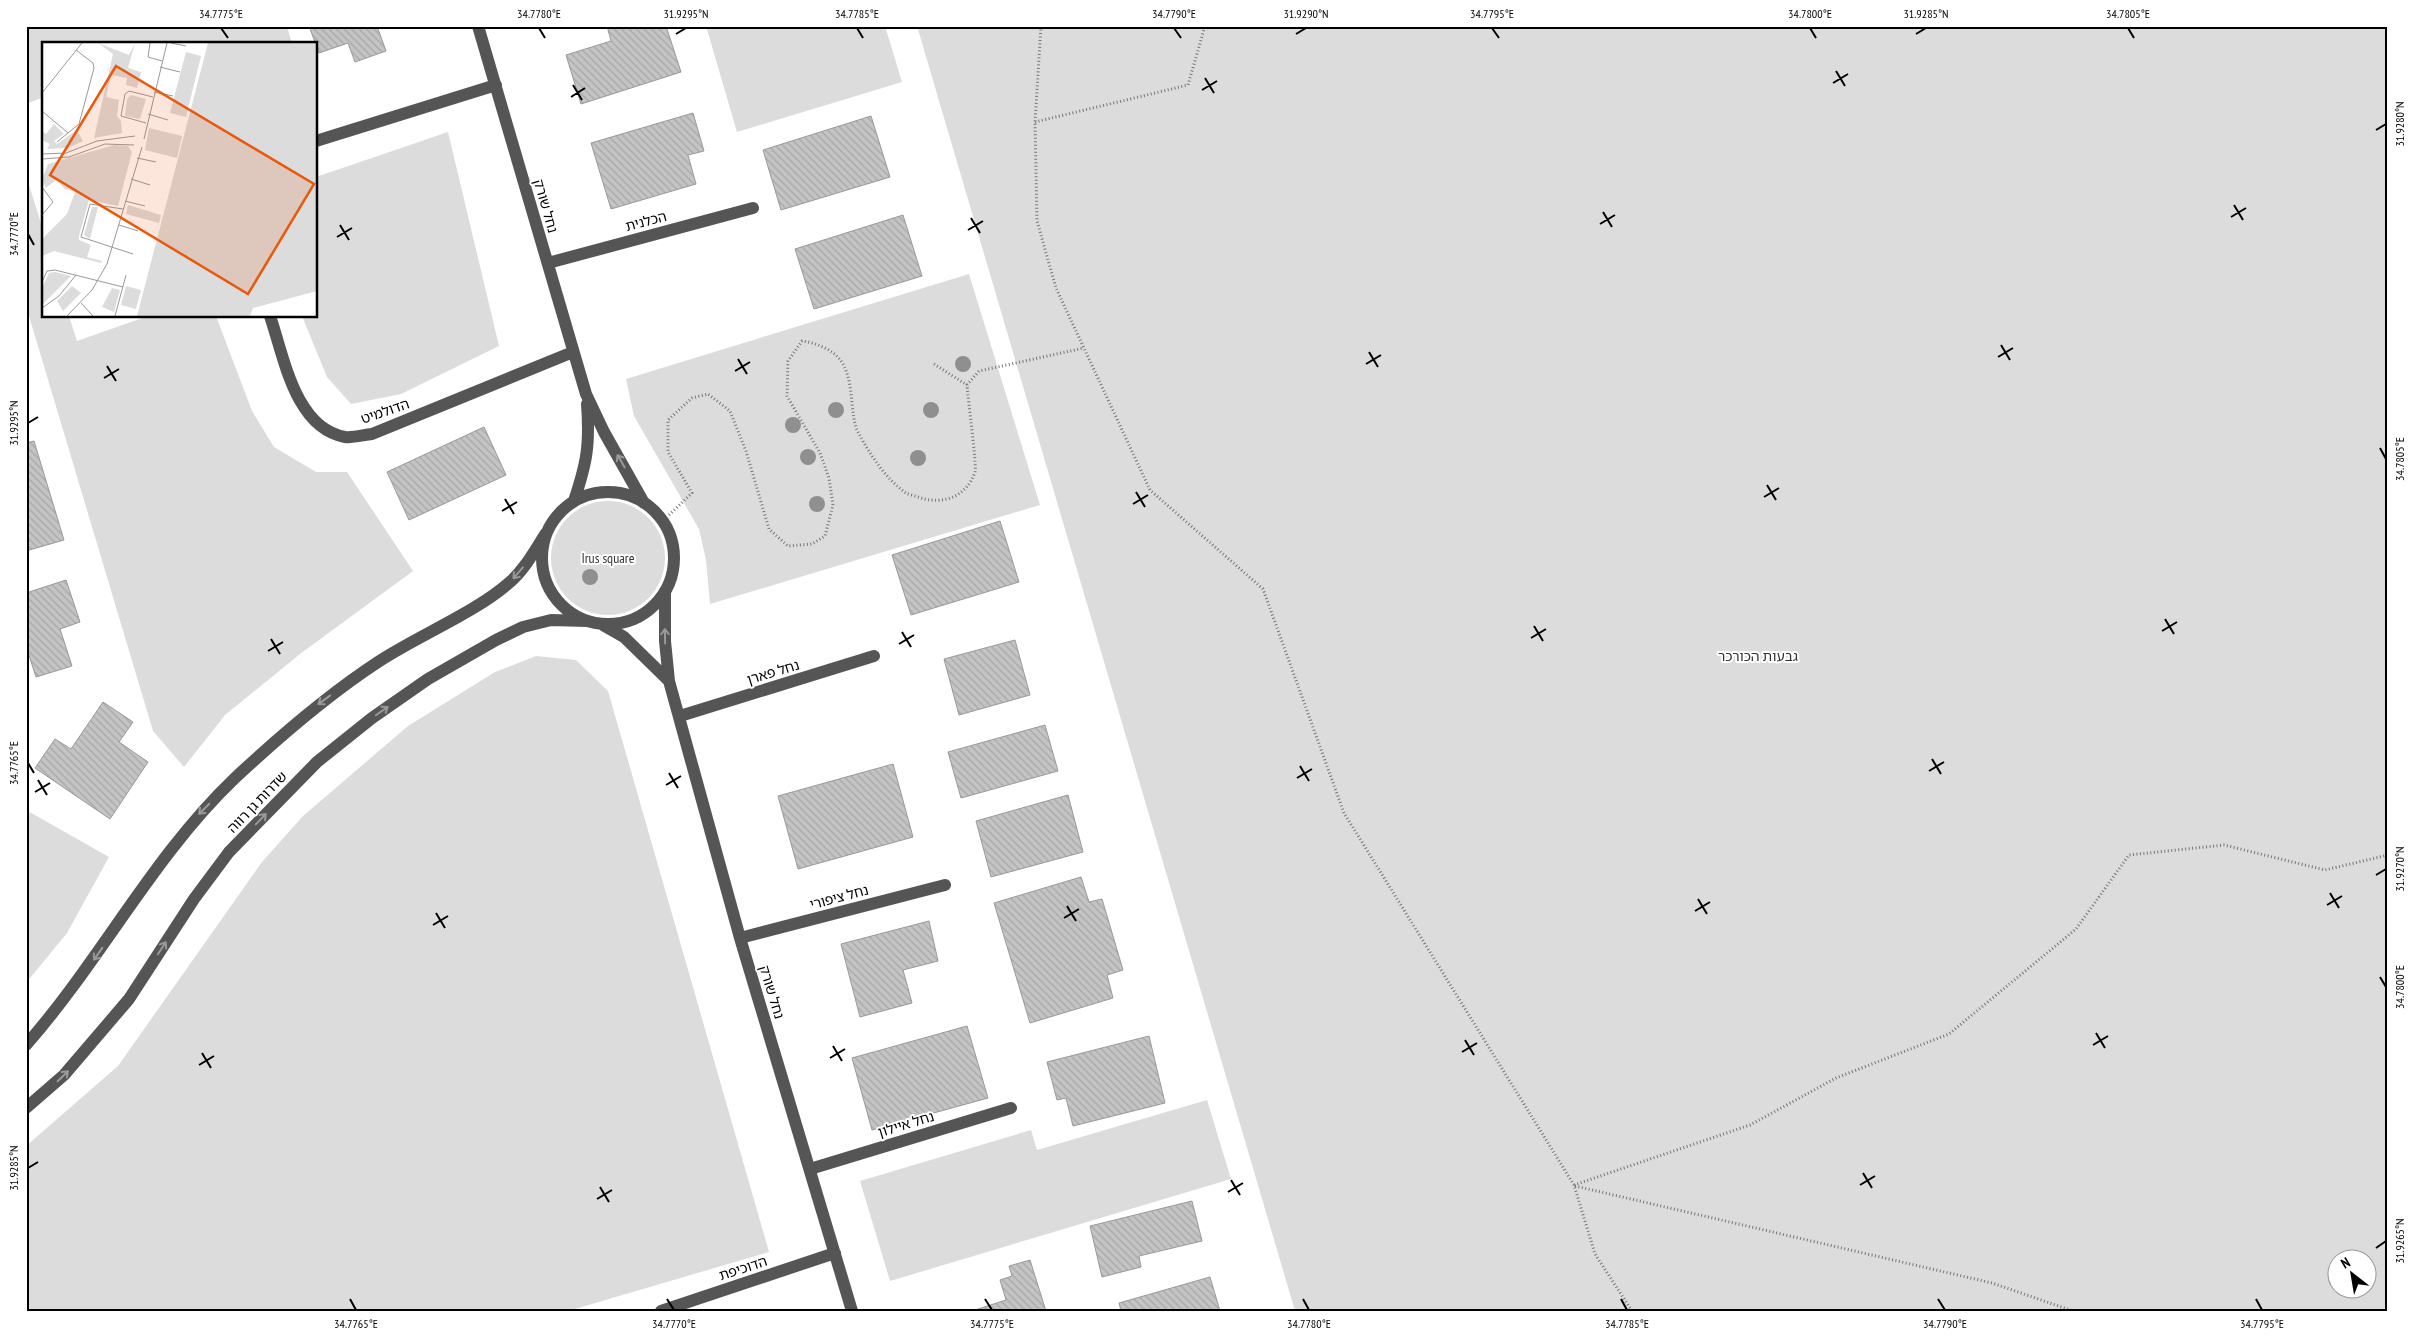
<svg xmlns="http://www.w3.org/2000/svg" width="2414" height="1337" viewBox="0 0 2414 1337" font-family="'PT Sans Narrow','Noto Sans Hebrew',sans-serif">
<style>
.green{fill:#dcdcdc;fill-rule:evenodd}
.building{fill:url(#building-back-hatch);stroke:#999}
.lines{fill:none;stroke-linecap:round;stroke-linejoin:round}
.path{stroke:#777;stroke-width:3;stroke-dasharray:1 2.5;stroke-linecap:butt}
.minor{stroke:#555;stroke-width:12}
.tree{fill:#8f8f8f}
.oneway{stroke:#999}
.ticks{fill:none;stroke:#000;stroke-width:2}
.labels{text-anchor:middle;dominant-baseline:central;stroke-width:4;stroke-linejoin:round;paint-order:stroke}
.street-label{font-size:14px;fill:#000;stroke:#fff}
.park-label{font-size:14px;fill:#333;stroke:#fff}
.inset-road{fill:none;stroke:#999;stroke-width:1}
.view{fill:#e8590c;fill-opacity:0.15;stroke:#e8590c;stroke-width:2.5}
.inset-edge{fill:none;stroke:#000;stroke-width:2.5}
.neatline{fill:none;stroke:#000;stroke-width:2}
.ticks-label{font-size:12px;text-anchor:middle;fill:#000}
</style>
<defs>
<pattern id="building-back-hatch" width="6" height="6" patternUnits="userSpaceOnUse" patternTransform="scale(1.25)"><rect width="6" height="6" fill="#c4c4c4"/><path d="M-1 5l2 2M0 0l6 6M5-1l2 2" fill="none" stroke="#a7a7a7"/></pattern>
</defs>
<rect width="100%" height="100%" fill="#fff"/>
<path class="green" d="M26,26H287L292,44H44V97L26,104Z
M706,26H885L902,82L737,132Z
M917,26H2388V1311H1295ZM2336,1260H2366V1290H2336Z
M448,132L499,346L401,394L351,404L327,377L302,316H316V177Z
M26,175L44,233V316H69L77,341L148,316H216L252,411L274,447L316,472H347L413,571L300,654L225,715L184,767L153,731L26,306Z
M969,274L1040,505L710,604L706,560L699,529L634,416L626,379Z
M551 558a57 57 0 1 1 114 0a57 57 0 1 1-114 0Z
M536,656L576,660L608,691L769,1252L568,1311H26V1146L118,1066L262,862L303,816L408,726L495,672Z
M26,810L109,857L67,933L26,983Z
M1207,1100L1231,1179L890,1281L860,1181L1031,1130L1037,1150Z"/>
<path class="building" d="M309,26H377L386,51L355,62L348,43L319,53Z
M607,26H666L681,72L581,104L566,55L611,41Z
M693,113L704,151L688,155L696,184L611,209L591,143Z
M871,116L890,177L781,210L763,150Z
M903,215L922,276L814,309L795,249Z
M484,427L506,475L409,520L387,472Z
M34,441L64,540L26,551V443Z
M1000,521L1019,582L911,615L892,555Z
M66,580L80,622L60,629L72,666L36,677L26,646V593Z
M1015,640L1030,695L959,715L944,659Z
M103,702L133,722L119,742L148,762L110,819L35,768L55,739L71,749Z
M1045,725L1058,771L961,798L948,752Z
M893,764L913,837L798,869L778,796Z
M1068,795L1083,852L991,877L976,821Z
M1081,877L1089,902L1102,899L1123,970L1107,975L1113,998L1030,1023L994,903Z
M929,921L938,961L903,970L912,1003L860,1017L841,944Z
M967,1026L988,1098L872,1130L852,1058Z
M1149,1036L1165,1103L1073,1126L1066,1098L1057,1100L1047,1062Z
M1192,1201L1202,1241L1139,1256L1141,1267L1102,1277L1090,1226Z
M1030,1260L1046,1311H972L1006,1300L1000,1280L1012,1276L1009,1266Z
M1210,1277L1220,1311H1121L1119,1303Z"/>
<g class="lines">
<path class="path" d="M1041,26L1035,122L1037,221L1056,288L1150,490L1263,589L1344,813L1574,1185L1595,1254L1632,1311
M1035,122L1188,85L1205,26
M934,364L967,385
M669,515L692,493L668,452V420L692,398L708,394L730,411L746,451L769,529L788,546L812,544L825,536L833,505L829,478L820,453L787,396L788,361L802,341C817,343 835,350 843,364C855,386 849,416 859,434C871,456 886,479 906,493C910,495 916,496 921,498C944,505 967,496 975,472C977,465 968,400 967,385L979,371L1084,348
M1574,1185L1750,1125L1836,1078L1949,1034L2076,929L2129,855L2224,845L2325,870L2388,855
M1575,1186L1992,1283L2073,1311"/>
<path class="minor" d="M478,26L586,394L604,432L644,503
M316,141L496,85
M548,263L753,208
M270,316C284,357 295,428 345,437C353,438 363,435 372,434L573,352
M542 558a66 66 0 1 1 132 0a66 66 0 1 1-132 0Z
M574,501C587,462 590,445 587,404
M665,591V641L669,681L740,938L852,1311
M603,625L624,637L669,681
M680,716L874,656
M740,938L945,885
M26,1045C101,960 153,856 235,778C280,736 326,696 378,662C419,635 475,613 510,582C525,569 535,550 546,533
M26,1108L64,1075L129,999L194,899L229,852L317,762L372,718L428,679L496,640L523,627L551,620L587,621
M810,1169L1011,1108
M661,1311L835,1253"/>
</g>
<g class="tree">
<circle cx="963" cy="364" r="8"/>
<circle cx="836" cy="410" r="8"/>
<circle cx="931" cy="410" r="8"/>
<circle cx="793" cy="425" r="8"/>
<circle cx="808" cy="457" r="8"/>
<circle cx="918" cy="458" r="8"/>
<circle cx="817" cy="504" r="8"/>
<circle cx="590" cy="577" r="8"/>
</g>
<defs><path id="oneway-shaft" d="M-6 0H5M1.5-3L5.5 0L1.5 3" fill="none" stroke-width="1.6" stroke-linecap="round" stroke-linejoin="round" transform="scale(1.25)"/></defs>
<g class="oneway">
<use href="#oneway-shaft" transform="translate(621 461) rotate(-120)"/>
<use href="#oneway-shaft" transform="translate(518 573) rotate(131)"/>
<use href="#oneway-shaft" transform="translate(665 636) rotate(-91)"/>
<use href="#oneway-shaft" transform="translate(324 700) rotate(144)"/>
<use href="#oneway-shaft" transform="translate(382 711) rotate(-35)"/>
<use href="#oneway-shaft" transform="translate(204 809) rotate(135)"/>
<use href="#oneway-shaft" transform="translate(261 819) rotate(-46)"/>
<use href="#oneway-shaft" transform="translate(162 948) rotate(-57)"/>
<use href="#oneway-shaft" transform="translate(98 954) rotate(125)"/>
<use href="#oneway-shaft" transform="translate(63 1076) rotate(-44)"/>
</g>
<path class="ticks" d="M221,28L228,38M539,28L545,38M857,28L863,38M1174,28L1181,38M1492,28L1499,38M1810,28L1816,38M2128,28L2134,38M676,34L686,28M1296,34L1306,28M1916,34L1926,28M1836,71L1845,86M1205,78L1214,93M1833,83L1848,74M573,85L582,100M1202,90L1217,81M571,97L585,88M2376,130L2386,124M2234,205L2243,220M1603,212L1612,227M2231,217L2246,208M971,218L980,233M1600,224L1615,215M340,225L349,240M968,230L983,221M28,234L34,245M337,237L352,228M2001,345L2010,360M1369,352L1378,367M1998,357L2013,348M738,359L747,374M1366,364L1381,355M107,366L116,381M735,371L750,362M104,378L119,369M28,423L38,417M2380,448L2386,459M1767,485L1776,500M1136,492L1145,507M1764,497L1779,488M505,499L514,514M1133,504L1148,495M502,511L517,502M2165,619L2174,634M1534,626L1543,641M2162,631L2177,622M902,632L911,647M1531,638L1546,629M271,639L280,654M899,644L914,635M268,651L283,642M1932,759L1941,774M28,763L34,773M1300,766L1309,781M1929,771L1944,762M669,773L678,788M1297,778L1312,769M38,780L47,795M666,785L681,776M35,792L50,783M2376,875L2386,869M2330,893L2339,908M1698,899L1707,914M2327,905L2342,896M1067,906L1076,921M1695,911L1710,902M436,913L445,928M1064,918L1079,909M433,925L448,916M2380,977L2386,987M2096,1033L2105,1048M1465,1040L1474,1055M2093,1045L2108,1036M833,1046L842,1061M1462,1052L1477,1043M202,1053L211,1068M830,1058L845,1049M199,1065L214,1056M28,1168L38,1162M1863,1173L1872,1188M1231,1180L1240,1195M1860,1185L1875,1176M600,1187L609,1202M1228,1192L1243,1183M597,1199L612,1190M2376,1248L2386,1241M350,1299L356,1310M667,1299L674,1310M985,1299L992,1310M1303,1299L1309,1310M1621,1299L1627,1310M1938,1299L1945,1310M2256,1299L2262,1310"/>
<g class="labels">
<g class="street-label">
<text transform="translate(546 206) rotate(74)">נחל שורק</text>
<text transform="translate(646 221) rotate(-15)">הכלנית</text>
<text transform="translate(385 411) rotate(-19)">הדולמיט</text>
<text transform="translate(773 672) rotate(-17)">נחל פארן</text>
<text transform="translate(257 802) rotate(-46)">שדרות גן רווה</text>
<text transform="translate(839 897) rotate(-15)">נחל ציפורי</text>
<text transform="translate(772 992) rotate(73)">נחל שורק</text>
<text transform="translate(906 1124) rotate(-17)">נחל איילון</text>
<text transform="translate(743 1268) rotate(-18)">הדוכיפת</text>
</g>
<g class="park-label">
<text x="608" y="558">Irus square</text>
<text x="1758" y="656">גבעות הכורכר</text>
</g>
</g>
<g transform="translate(42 42)">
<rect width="275" height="275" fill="#fff"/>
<path d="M56,1L87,13L93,1L86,26L99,30L95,46L84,43L85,36L69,33L64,55L77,58L75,74L79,79L80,91L52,96L71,12ZM166,1H275V249L211,266L208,274H95ZM144,10L159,14L144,75L128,71ZM89,53L104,57L98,77L83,74L85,57ZM12,82L22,92L12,99L15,102L35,88L41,99L26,106L5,107L8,102L0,98V89L4,92ZM107,86L140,94L135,116L103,108ZM72,103L86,104L90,110L76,164L47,158L37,194V198L49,203L45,215L60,219L59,221L12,209L0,214V197L25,172L33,150L23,147L14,138L4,146L0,137L6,122ZM86,163L119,173L117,181L84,172ZM50,165H56L48,197L42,193ZM13,230L29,234L0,263V246L7,231ZM30,244L39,251L21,269L15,259ZM84,244L99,248L94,267L79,263ZM70,246L78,248L72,270L60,265Z" fill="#dcdcdc"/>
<path class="inset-road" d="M108,1L106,15L120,19M129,1L144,4M118,25L138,30M112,50L131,54M0,51L40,1M0,69L26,91M106,72L126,78M104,81L79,74L83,52L87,49L111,55M102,97L125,1M15,100L37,82L52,26L51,21L34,8M0,112L24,111L55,99L93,94M95,116L114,120M0,117L27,115L63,102L92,103M89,137L108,143M0,145L11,160L0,173M83,159L103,164M81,167L48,162L39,195L91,212M77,183L96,189M0,240L5,229L13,228L81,245M39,261L51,274M0,266L17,254L34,233M25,274L50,248L65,222L100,105M73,274L84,233"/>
<path class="view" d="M74,24L272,142L206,252L8,133Z"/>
<rect width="275" height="275" class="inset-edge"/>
</g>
<rect width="2414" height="1337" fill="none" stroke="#ffffff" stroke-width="55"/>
<g transform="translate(2352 1274) rotate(329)"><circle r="24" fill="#ffffff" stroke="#999999"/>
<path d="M0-4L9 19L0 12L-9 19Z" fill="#000000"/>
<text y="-8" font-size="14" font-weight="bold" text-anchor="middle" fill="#000000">N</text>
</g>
<rect x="28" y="28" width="2358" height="1282" class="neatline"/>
<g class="ticks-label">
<text x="221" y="18">34.7775°E</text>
<text x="539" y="18">34.7780°E</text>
<text x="686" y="18">31.9295°N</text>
<text x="857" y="18">34.7785°E</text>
<text x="1174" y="18">34.7790°E</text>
<text x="1306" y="18">31.9290°N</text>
<text x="1492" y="18">34.7795°E</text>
<text x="1810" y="18">34.7800°E</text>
<text x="1926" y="18">31.9285°N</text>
<text x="2128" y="18">34.7805°E</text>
<text transform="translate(2400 124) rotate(-90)" y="4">31.9280°N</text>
<text transform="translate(14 234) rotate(-90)" y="4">34.7770°E</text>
<text transform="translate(14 423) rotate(-90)" y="4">31.9295°N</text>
<text transform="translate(2400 459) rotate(-90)" y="4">34.7805°E</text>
<text transform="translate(14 763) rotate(-90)" y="4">34.7765°E</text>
<text transform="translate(2400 869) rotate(-90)" y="4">31.9270°N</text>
<text transform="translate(2400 987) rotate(-90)" y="4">34.7800°E</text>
<text transform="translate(14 1168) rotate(-90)" y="4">31.9285°N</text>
<text transform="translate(2400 1241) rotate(-90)" y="4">31.9265°N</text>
<text x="356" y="1328">34.7765°E</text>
<text x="674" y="1328">34.7770°E</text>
<text x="992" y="1328">34.7775°E</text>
<text x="1309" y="1328">34.7780°E</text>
<text x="1627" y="1328">34.7785°E</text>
<text x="1945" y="1328">34.7790°E</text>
<text x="2262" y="1328">34.7795°E</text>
</g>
</svg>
